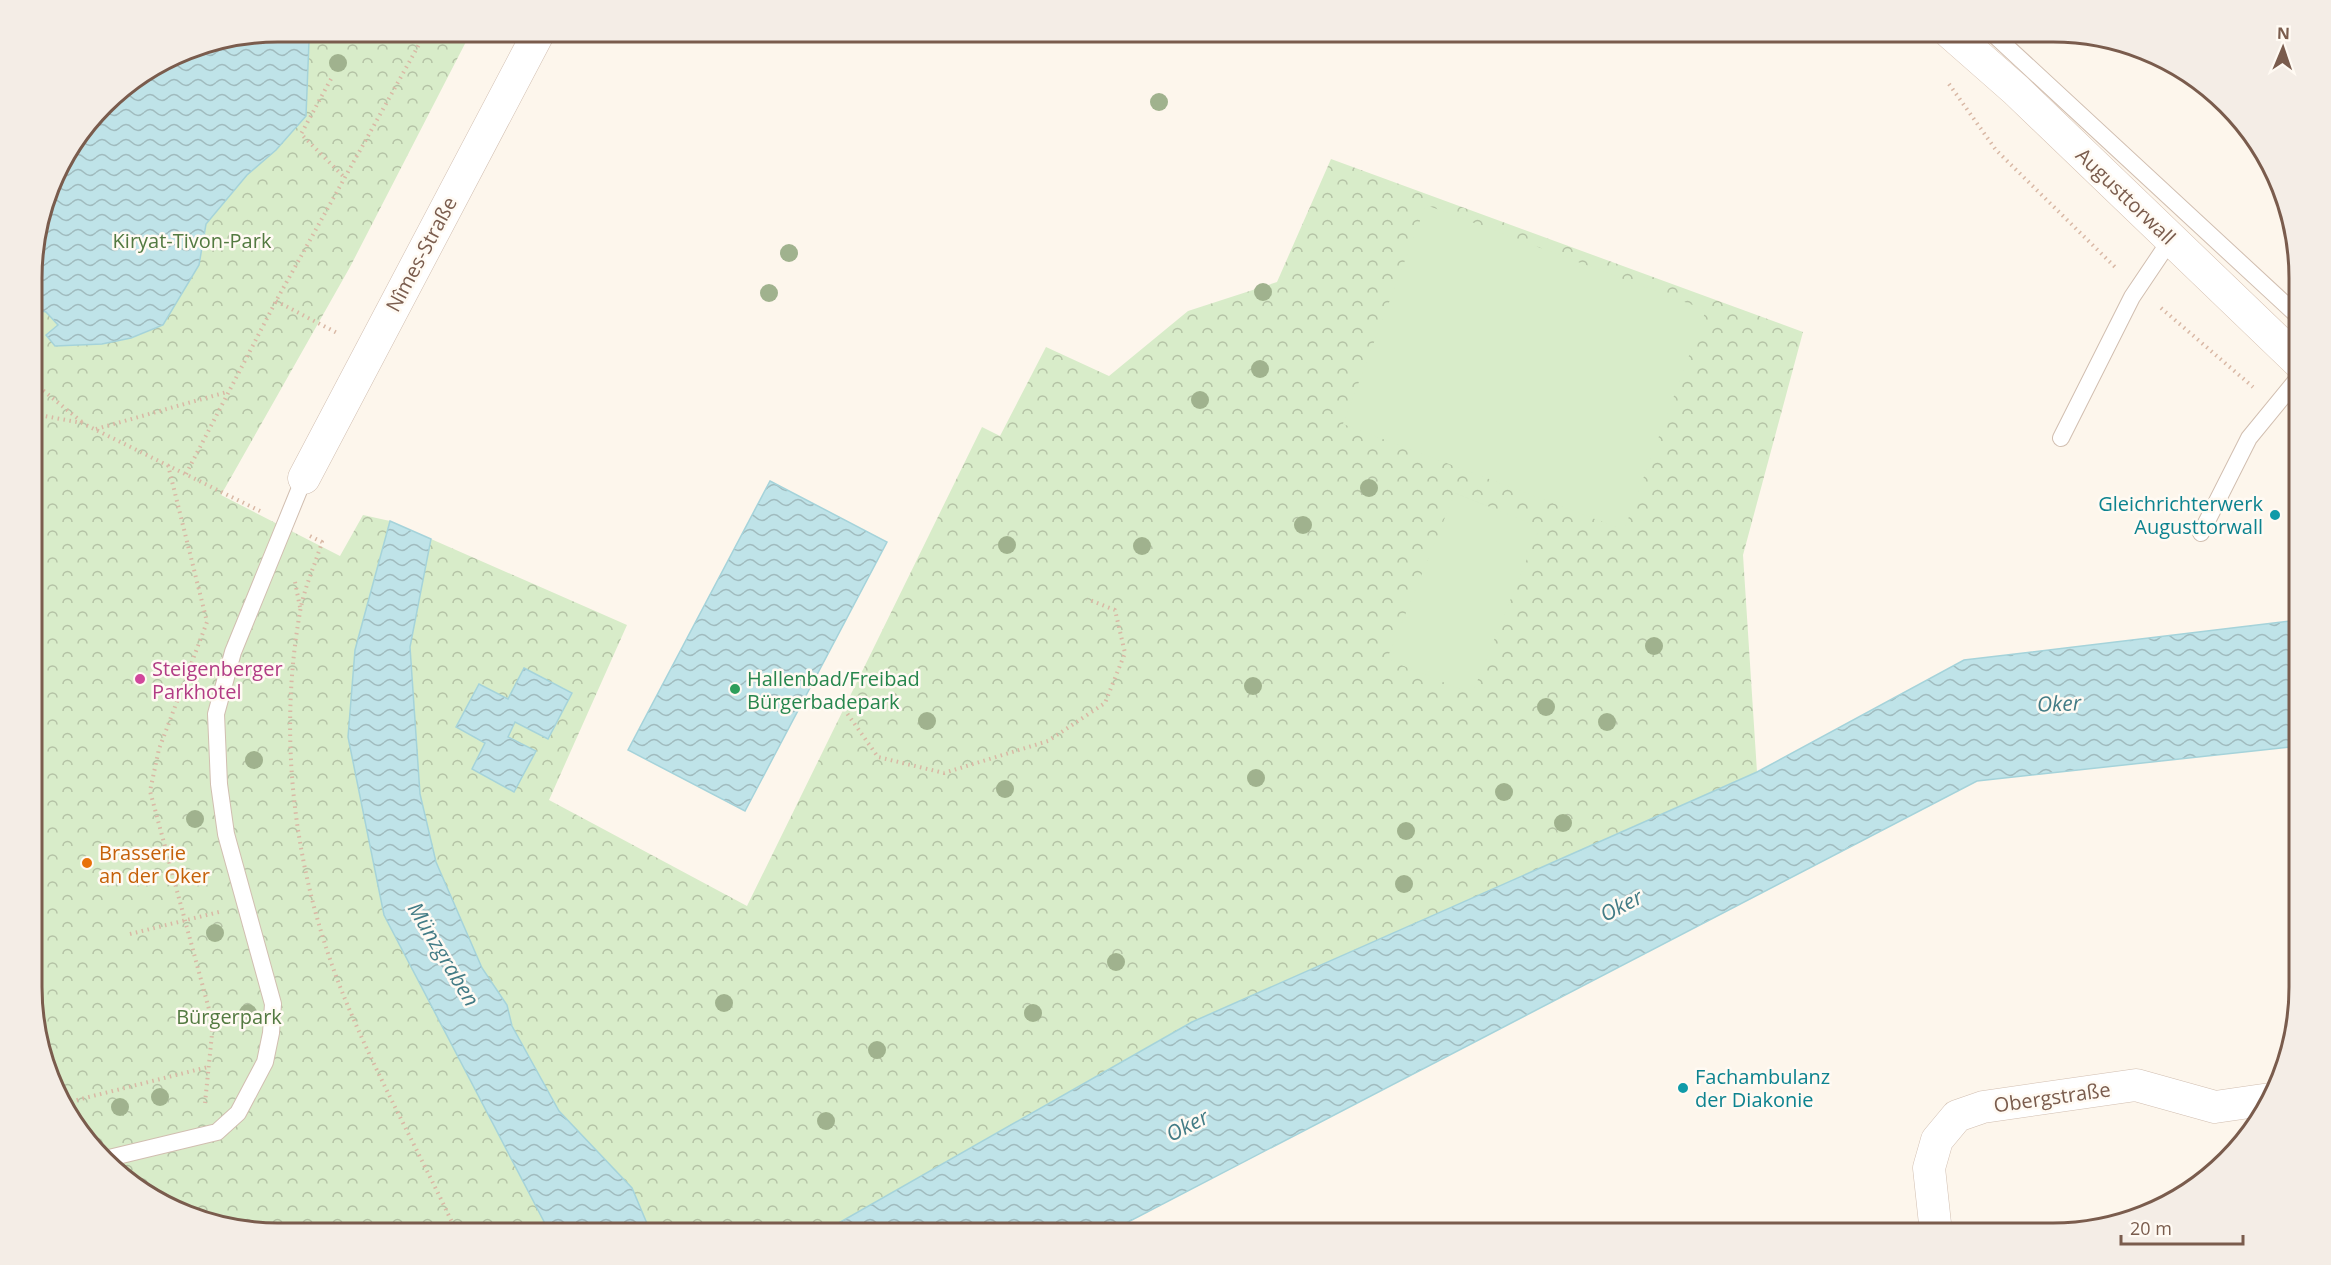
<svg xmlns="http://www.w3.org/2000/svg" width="2331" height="1265" viewBox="0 0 2331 1265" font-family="'Open Sans',sans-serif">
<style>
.forest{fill:url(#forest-crowns)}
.pitch{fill:#d8ecc9}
.water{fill:url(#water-waves);stroke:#a5d3da;stroke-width:1.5}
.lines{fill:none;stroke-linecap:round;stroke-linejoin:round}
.lane-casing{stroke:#d1beb0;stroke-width:18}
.street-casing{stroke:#d1beb0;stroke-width:33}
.secondary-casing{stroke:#d6c0b0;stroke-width:34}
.path{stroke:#d9b8a5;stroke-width:4;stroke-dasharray:1.5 4.5;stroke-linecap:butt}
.lane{stroke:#fff;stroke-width:16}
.street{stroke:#fff;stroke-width:32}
.secondary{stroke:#fff;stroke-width:33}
.tree{fill:#a0b28e}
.culture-dot{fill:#0f9aa8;stroke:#fffaf3;stroke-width:2}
.hotel-dot{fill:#d1479c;stroke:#fffaf3;stroke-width:2}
.leisure-dot{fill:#2e9e5b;stroke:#fffaf3;stroke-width:2}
.food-dot{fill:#e8710a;stroke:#fffaf3;stroke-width:2}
.labels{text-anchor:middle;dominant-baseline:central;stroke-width:5;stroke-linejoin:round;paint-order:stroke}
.street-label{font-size:20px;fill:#7a5c4d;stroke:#fffaf3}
.park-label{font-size:20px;fill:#537a41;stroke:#fffaf3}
.culture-label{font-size:20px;fill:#0d838f;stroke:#fffaf3;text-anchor:end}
.hotel-label{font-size:20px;fill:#b23c85;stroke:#fffaf3;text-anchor:start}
.leisure-label{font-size:20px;fill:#27864d;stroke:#fffaf3;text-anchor:start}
.food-label{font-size:20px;fill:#c56008;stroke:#fffaf3;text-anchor:start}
.water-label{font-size:21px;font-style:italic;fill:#437c86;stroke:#fffaf3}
.rim{fill:none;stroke:#7a5c4d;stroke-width:3}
</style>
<defs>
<pattern id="forest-crowns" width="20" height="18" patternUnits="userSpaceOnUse" patternTransform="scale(1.5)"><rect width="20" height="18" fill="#d8ecc9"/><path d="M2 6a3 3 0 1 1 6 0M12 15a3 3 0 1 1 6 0" fill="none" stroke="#b4c2a5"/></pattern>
<pattern id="water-waves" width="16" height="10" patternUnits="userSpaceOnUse" patternTransform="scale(1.5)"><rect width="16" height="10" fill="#bfe3e8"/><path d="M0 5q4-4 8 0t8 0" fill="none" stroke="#a0bbbe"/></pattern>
</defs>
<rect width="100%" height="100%" fill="#fdf6ec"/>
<path class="forest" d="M278,32H471L350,267L221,495L340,556L363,515L390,521L355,650L384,915L550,1233H278L215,1225L155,1201L73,1124L34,1019V246L57,169L115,93L184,50Z
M1331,159L1803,332L1743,555L1757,772L1192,1022L821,1233H651L632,1188L559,1111L512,1026L507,1005L482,968L436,862L420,794L410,647L431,539L627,625L549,800L747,906L982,427L1000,436L1046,347L1109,376L1188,311L1277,282Z"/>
<path class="pitch" d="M1426,205L1706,310L1624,530L1343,424Z
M1455,493L1540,527L1472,694L1387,659Z"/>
<path class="water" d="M278,32H321L309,41L306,116L276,150L247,175L206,224L199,265L163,325L131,338L102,344L55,346L46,335L58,325L46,312L34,309V246L57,169L115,93L184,50Z
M770,481L887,542L745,811L628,750Z
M390,521L431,539L410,647L420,794L436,862L482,968L507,1005L512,1026L559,1111L632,1188L651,1233H550L384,915L348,737L355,650Z
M2299,620V746L1977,781L1107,1233H821L1192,1022L1757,772L1964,660Z
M524,668L572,693L548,739L515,722L508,737L536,751L514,792L472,769L485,743L456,727L479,684L508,699Z"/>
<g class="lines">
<defs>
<path id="lane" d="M1991,32L2299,317
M2061,438L2132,297L2171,239
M2201,533L2249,438L2299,377
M109,1158L217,1132L238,1113L265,1062L271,1033L273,1004L226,834L219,784L216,714L233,652L304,478"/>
<path id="street" d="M304,478L539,32
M1936,1233L1929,1168L1937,1140L1957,1116L1983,1107L2136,1085L2215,1107L2270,1099"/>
<path id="secondary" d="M1950,32L2016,90L2299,362"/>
</defs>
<use href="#lane" class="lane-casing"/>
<use href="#street" class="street-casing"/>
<use href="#secondary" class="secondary-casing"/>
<path class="path" d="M331,79L301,134L344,177
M1949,84L1996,150L2117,269
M276,301L339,334
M2161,308L2253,387
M34,383L82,422
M34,414L82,423L260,511
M96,429L227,392
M168,465L207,622L159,749L150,791L213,1024L205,1103
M186,474L276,301L426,32
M310,536L322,542C315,565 304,588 300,612C277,742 295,877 345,999C378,1079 421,1155 457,1233
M295,582L300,607
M844,709L878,757L944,773L1048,741L1105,703L1125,653L1115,610L1087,599
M130,934L219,912
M65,1103L208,1067"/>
<use href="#lane" class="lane"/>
<use href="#street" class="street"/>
<use href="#secondary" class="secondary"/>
</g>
<g class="tree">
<circle cx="338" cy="63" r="9"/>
<circle cx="1159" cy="102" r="9"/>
<circle cx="789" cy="253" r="9"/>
<circle cx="1263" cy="292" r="9"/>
<circle cx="769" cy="293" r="9"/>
<circle cx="1260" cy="369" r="9"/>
<circle cx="1200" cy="400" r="9"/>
<circle cx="1369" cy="488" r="9"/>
<circle cx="1303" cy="525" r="9"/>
<circle cx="1007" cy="545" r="9"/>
<circle cx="1142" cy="546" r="9"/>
<circle cx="1654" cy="646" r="9"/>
<circle cx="1253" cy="686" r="9"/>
<circle cx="1546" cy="707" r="9"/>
<circle cx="927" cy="721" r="9"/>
<circle cx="1607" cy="722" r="9"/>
<circle cx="254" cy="760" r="9"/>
<circle cx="1256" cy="778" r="9"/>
<circle cx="1005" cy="789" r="9"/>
<circle cx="1504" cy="792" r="9"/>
<circle cx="195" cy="819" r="9"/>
<circle cx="1563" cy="823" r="9"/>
<circle cx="1406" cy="831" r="9"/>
<circle cx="1404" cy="884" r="9"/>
<circle cx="215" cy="933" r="9"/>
<circle cx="1116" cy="962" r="9"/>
<circle cx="724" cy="1003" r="9"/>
<circle cx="248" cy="1013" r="9"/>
<circle cx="1033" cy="1013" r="9"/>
<circle cx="877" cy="1050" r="9"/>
<circle cx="160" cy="1097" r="9"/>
<circle cx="120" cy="1107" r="9"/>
<circle cx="826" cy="1121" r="9"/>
</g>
<g class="culture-dot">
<circle cx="2275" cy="515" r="6"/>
<circle cx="1683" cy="1088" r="6"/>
</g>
<circle class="hotel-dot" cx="140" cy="679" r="6"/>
<circle class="leisure-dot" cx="735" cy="689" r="6"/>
<circle class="food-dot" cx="87" cy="863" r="6"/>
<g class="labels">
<g class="street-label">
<text transform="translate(2126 196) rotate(44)">Augusttorwall</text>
<text transform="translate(421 254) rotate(-62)">Nîmes-Straße</text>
<text transform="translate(2052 1097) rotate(-8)">Obergstraße</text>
</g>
<g class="park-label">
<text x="192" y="240">Kiryat-Tivon-Park</text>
<text x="229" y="1016">Bürgerpark</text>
</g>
<g class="culture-label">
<text x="2263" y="503">Gleichrichterwerk<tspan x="2263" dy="23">Augusttorwall</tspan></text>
<text x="1695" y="1076" text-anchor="start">Fachambulanz<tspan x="1695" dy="23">der Diakonie</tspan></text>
</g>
<g class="hotel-label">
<text x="152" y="668">Steigenberger<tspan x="152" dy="23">Parkhotel</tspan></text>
</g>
<g class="leisure-label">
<text x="747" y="678">Hallenbad/Freibad<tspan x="747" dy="23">Bürgerbadepark</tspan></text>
</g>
<g class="food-label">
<text x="99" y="852">Brasserie<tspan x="99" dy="23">an der Oker</tspan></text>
</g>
<g class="water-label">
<text transform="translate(2059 703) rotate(-2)">Oker</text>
<text transform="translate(1621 905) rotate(-27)">Oker</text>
<text transform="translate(444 954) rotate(59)">Münzgraben</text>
<text transform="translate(1187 1125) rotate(-27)">Oker</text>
</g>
</g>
<path d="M0 0H2331V1265H0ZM278 42H2053A236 236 0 0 1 2289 278V987A236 236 0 0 1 2053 1223H278A236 236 0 0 1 42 987V278A236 236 0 0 1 278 42Z" fill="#f4ede6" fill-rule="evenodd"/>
<path class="rim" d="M278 42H2053A236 236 0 0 1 2289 278V987A236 236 0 0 1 2053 1223H278A236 236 0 0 1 42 987V278A236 236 0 0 1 278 42Z"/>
<g transform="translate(2283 48) rotate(2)" stroke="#fffaf3" stroke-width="4.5" paint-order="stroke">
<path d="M0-4.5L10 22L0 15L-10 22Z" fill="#7a5c4d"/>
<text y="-9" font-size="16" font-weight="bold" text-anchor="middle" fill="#7a5c4d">N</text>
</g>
<path d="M2121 1235v9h122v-9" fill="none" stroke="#7a5c4d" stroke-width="3"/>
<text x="2130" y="1235" font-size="18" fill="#7a5c4d" stroke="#fffaf3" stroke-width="4.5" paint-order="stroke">20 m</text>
</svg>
